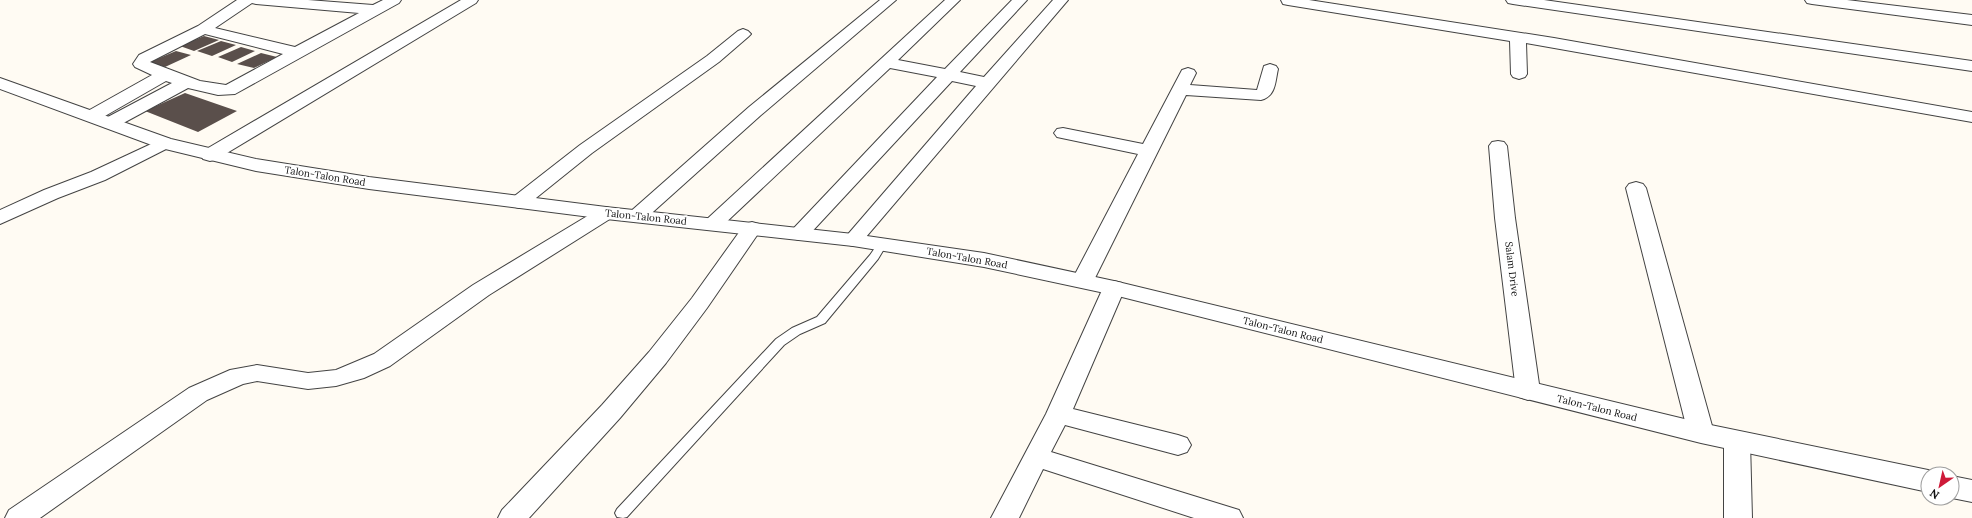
<svg xmlns="http://www.w3.org/2000/svg" width="1972" height="518" viewBox="0 0 1972 518" font-family="Lora,serif">
<style>
.building{fill:#5a4f4b}
.lines{fill:none;stroke-linecap:round;stroke-linejoin:round}
.service-casing{stroke:#434343;stroke-width:2}
.minor-casing{stroke:#434343;stroke-width:2}
.tertiary-casing{stroke:#434343;stroke-width:2}
.service{fill:#fff;fill-rule:evenodd}
.minor{fill:#fff;fill-rule:evenodd}
.tertiary{fill:#fff;fill-rule:evenodd}
.labels{text-anchor:middle;dominant-baseline:central;stroke-width:4;stroke-linejoin:round;paint-order:stroke}
.street-label{font-size:10px;fill:#101010;stroke:#fff}
</style>
<rect width="100%" height="100%" fill="#fffbf3"/>
<path class="building" d="M204,36L219,40L194,51L180,46Z
M221,41L236,45L212,56L197,51Z
M241,47L255,51L232,62L218,57Z
M176,51L191,55L165,67L150,62Z
M261,53L277,57L254,68L237,64Z
M185,93L237,111L198,132L145,111Z"/>
<g class="lines">
<defs>
<path id="service" d="M882,241L887,244L878,259L825,323L800,334L784,345L627,517L623,518L617,517L615,513L617,509L776,339L792,328L817,317L870,255L879,242Z"/>
<path id="minor" d="M237,0H308L373,5L383,0H401L399,3L235,94L218,95L188,88L116,127L110,128L104,127L101,123L104,119L172,83L166,81L98,120L92,121L86,120L83,116L86,112L152,75L135,67L133,64L139,55L198,26ZM252,3L256,4L359,13L295,47L215,28ZM205,34L283,54L226,85L200,81L150,62Z
M461,0H478L476,3L217,159L210,161L203,159L201,155L203,151Z
M880,0H896L761,115L644,220L637,222L630,220L627,216L630,212L749,107Z
M945,0H960L898,60L945,69L1012,0H1027L960,72L984,77L1053,0H1068L860,244L853,246L846,244L843,240L976,86L952,81L806,238L799,240L792,238L789,234L792,230L937,77L890,68L720,228L713,230L706,228L703,224L706,220Z
M1281,0H1309L1554,38L1972,112V122L1526,43L1527,74L1525,77L1519,79L1513,77L1511,74L1510,41L1288,5L1283,4Z
M1506,0H1544L1972,61V71L1513,4L1508,3Z
M1805,0H1847L1972,15V25L1812,4L1807,3Z
M743,29L748,31L751,34L748,37L719,62L592,153L526,206L519,208L512,206L509,202L512,198L580,145L707,56L738,31Z
M1270,64L1276,66L1278,69C1275,82 1276,96 1261,100L1186,95L1094,280L1091,285L1083,287L1075,285L1072,280L1138,154L1057,137L1054,133L1057,129L1063,128L1143,144L1182,70L1188,68L1194,70L1196,73L1190,85L1257,90L1264,66Z
M164,138L170,139L173,143L170,147L105,180L58,198L0,224V210L44,190L91,172Z
M1498,141L1504,142L1507,146L1515,218L1540,391L1537,397L1528,400L1519,397L1516,391L1495,218L1489,146L1492,142Z
M1636,182L1643,184L1646,188L1714,433L1710,440L1701,442L1692,440L1688,433L1626,188L1629,184Z
M606,207L613,209L616,213L613,217L489,295L390,366L364,378L336,386L308,389L257,381L243,384L207,400L40,518H5L9,510L189,388L230,370L257,365L308,373L336,370L374,354L473,285L599,209Z
M752,222L759,224L762,228L707,308L666,363L620,418L529,518H498L502,510L602,405L649,352L692,298L745,224Z
M1114,281L1122,283L1125,288L1073,409L1178,435L1187,438L1191,445L1187,452L1178,455L1065,425L1051,452L1239,510L1243,518H1194L1043,469L1019,518H991L1046,414L1103,288L1106,283Z
M1737,431L1746,434L1750,441L1752,518H1724V441L1728,434Z"/>
<path id="tertiary" d="M0,78L171,139L256,159L369,177L606,207L853,234L984,253L1114,281L1701,423L1928,470L1938,474H1928V492L1701,443L1114,295L984,267L853,246L606,219L369,189L256,171L157,147L0,89Z
M1952,476L1972,480V502L1952,498Z"/>
</defs>
<use href="#service" class="service-casing"/>
<use href="#minor" class="minor-casing"/>
<use href="#tertiary" class="tertiary-casing"/>
<use href="#service" class="service"/>
<use href="#minor" class="minor"/>
<use href="#tertiary" class="tertiary"/>
</g>
<g class="labels">
<g class="street-label">
<text transform="translate(325 176) rotate(9)">Talon-Talon Road</text>
<text transform="translate(646 217) rotate(6)">Talon-Talon Road</text>
<text transform="translate(967 258) rotate(10)">Talon-Talon Road</text>
<text transform="translate(1512 269) rotate(83)">Salam Drive</text>
<text transform="translate(1283 330) rotate(14)">Talon-Talon Road</text>
<text transform="translate(1597 408) rotate(14)">Talon-Talon Road</text>
</g>
</g>
<g transform="translate(1940 486) rotate(214)"><circle r="19" fill="#ffffff" stroke="#9f9f9f"/>
<path d="M0-3L7 15L0 10L-7 15Z" fill="#ce1a39"/>
<text y="-6" font-size="11" font-weight="bold" text-anchor="middle" fill="#101010">N</text>
</g>
</svg>
